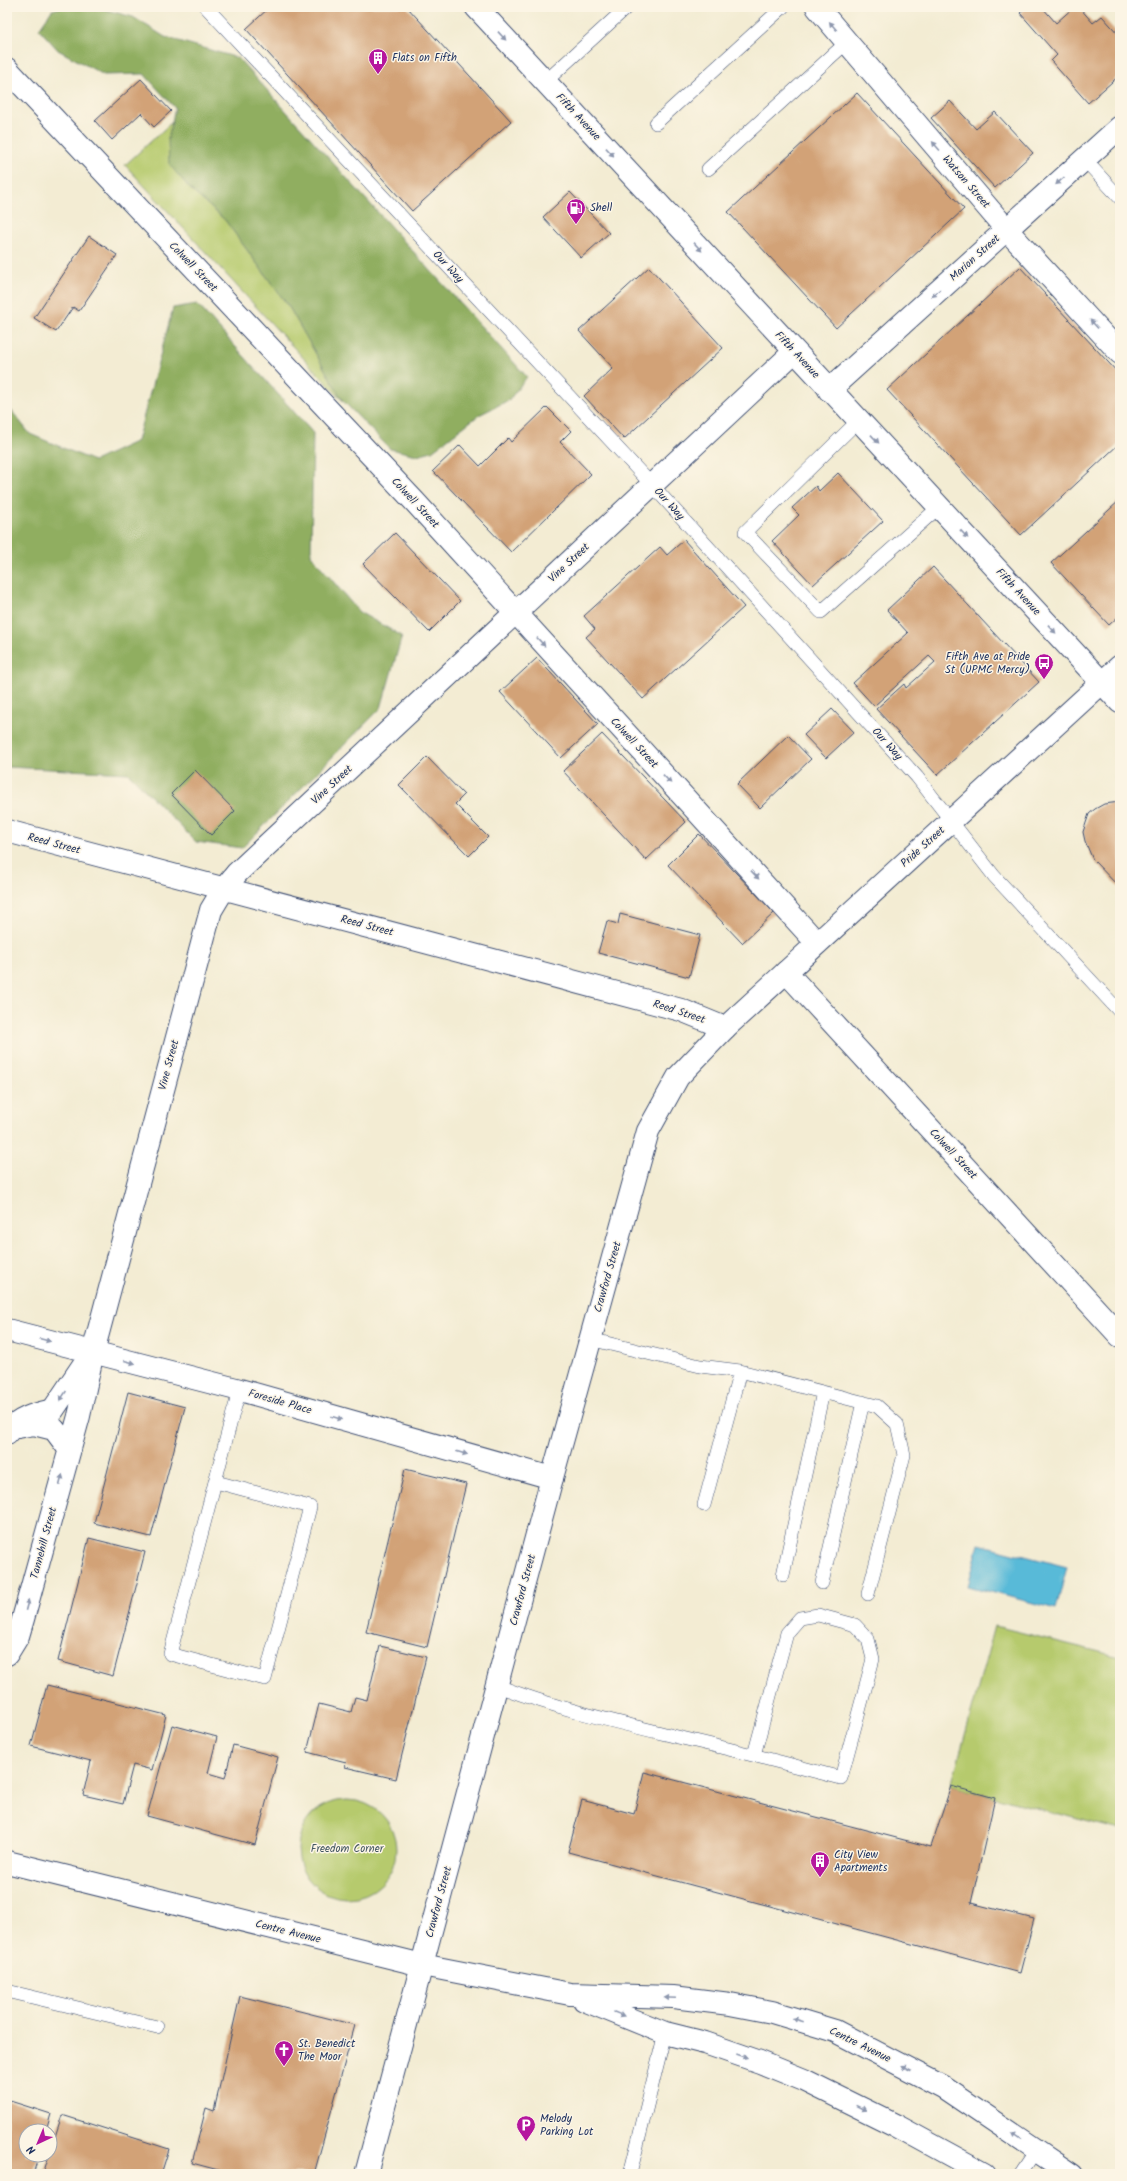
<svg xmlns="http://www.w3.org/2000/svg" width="1127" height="2181" viewBox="0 0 1127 2181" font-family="Kalam,sans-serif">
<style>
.green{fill:#b6ca6d;stroke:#687c66}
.forest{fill:#90ae60;stroke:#566e5f}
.water{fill:#59bad8;stroke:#3a749b}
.building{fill:#d2a277}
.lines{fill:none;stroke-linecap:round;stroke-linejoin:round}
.lane-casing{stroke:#3b4b70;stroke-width:14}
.street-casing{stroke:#3b4b70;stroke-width:24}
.secondary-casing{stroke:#3b4b70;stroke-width:24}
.primary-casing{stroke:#3b4b70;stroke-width:24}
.lane{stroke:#fff;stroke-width:13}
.street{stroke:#fff;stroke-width:22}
.secondary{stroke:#fff;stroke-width:22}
.primary{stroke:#fff;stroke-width:22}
.oneway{fill:#8d97ae}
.labels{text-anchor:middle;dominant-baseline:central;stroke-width:3;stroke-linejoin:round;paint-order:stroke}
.poi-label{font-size:11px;fill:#1b2f5e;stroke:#fcf5e5;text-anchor:start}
.street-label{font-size:11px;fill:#1b2f5e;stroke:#fcf5e5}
.park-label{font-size:11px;fill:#425662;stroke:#fcf5e5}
</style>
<rect width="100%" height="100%" fill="#fcf5e5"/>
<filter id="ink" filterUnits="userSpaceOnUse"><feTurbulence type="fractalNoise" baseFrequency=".025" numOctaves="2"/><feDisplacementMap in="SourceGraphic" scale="8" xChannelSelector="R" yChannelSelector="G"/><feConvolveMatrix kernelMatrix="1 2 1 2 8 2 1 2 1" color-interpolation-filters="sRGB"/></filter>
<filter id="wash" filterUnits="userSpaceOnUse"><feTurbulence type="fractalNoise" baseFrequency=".012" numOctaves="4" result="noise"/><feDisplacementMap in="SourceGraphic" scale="16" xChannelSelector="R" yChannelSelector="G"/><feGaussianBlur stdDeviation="0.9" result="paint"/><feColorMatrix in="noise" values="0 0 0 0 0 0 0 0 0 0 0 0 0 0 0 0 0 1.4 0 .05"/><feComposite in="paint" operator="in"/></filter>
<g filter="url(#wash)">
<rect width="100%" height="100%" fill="#f3ecd3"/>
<path class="green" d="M172,122L168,139L191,190L225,220L289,307L343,401L125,165Z
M995,1626L1120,1657V1830L951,1786Z
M298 1849a49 49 0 1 1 98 0a49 49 0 1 1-98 0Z"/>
<path class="forest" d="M63,7H95L133,17L165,37L238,58L527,377L509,400L479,415L432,451L417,455L390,449L343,401L289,307L225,220L191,190L169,164L168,139L175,108L144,74L104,75L58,50L39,29L52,10Z
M197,304L313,433L311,555L359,612L402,636L381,708L242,848L196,842L128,773L7,767V405L30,434L94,461L137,441L173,308Z"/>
<path class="water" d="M979,1544L1067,1567L1056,1609L968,1586Z"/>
<g id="blocks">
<path class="building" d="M270,7H407L511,121L412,211L246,29Z
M1026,7H1042L1056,23L1074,7H1079L1093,23L1102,16L1120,36V75L1088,103L1051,61L1057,55L1020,13Z
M141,79L171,111L154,127L141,113L112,140L95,121Z
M857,93L964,209L836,328L728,212Z
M950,101L976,129L995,112L1033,153L995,188L931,118Z
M570,192L609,233L581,258L543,217Z
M89,236L117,255L79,311L73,307L56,332L34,318Z
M649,267L723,348L624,439L584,396L613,368L579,331Z
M1020,267L1120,375V443L1021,535L887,390Z
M547,407L571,431L560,442L591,474L511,552L433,471L460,445L480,466L508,438L511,442Z
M838,473L883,521L813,585L772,541L799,515L792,508L816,486L819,491Z
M1120,500V615L1109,625L1051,563Z
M395,533L460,601L429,632L363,564Z
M684,540L744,607L643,699L586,637L595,629L584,616L660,547L667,555Z
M933,567L1039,682L937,775L876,709L904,684L906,688L935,662L929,656L874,706L853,683L908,633L887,610Z
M537,658L598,724L561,758L500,692Z
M832,709L854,732L826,758L804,735Z
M602,734L686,822L646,860L563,771Z
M788,735L811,759L760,808L737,784Z
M427,757L464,795L455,804L488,837L469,856L399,785Z
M195,770L235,811L211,835L171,794Z
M1120,802V888L1093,860L1085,841L1083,832L1089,814L1095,809L1104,804Z
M699,834L774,913L742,943L668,865Z
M620,914L700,935L689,977L598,953L607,921L618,924Z
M128,1392L185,1407L151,1537L94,1523Z
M405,1469L466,1484L427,1647L366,1632Z
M89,1538L145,1552L113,1676L58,1661Z
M380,1646L426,1657L396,1779L345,1767L346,1762L307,1752L319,1704L351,1712L355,1697L367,1700Z
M47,1685L166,1715L152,1770L133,1765L123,1804L83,1795L91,1761L31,1746Z
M172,1725L217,1737L208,1773L225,1778L233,1745L278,1757L255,1845L147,1816Z
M644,1772L931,1847L951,1786L995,1798L971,1903L1034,1919L1020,1973L568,1852L582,1800L634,1814Z
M240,1996L355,2025L314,2174H221L222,2171L192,2163L206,2108L214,2111Z
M7,2100L51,2114L46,2131H26V2155H39L33,2174H7Z
M62,2115L169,2149L161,2174H43Z"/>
</g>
</g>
<g filter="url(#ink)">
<use href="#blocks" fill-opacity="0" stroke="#3b4b70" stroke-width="1"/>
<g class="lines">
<defs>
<path id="lane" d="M206,7L652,485L917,777L994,876L1120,1012
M545,82L627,7
M656,123L783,7
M1084,159L1120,198
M708,169L846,43
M858,421L745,532L821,612L939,507
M590,1339L700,1366L740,1371L877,1406L897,1424L904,1455L868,1594
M216,1482L310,1507L265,1679L170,1654L233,1413L240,1390
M704,1505L740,1371
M783,1575L823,1392
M822,1583L863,1402
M498,1686C558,1709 620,1723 682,1738C735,1750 788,1764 841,1778L873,1659L868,1639L855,1625L818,1615L800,1618L787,1633L754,1755
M7,1991L157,2027
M630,2174L665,2033
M1022,2174L1038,2150"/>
<path id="street" d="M817,7L1006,229L1120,353
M7,69L415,502L817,943
M829,390L1120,127
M7,831L681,1010L725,1028
M786,972L1120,1336
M7,1330L240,1390L552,1478
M18,1427L34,1424L54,1429L69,1449
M7,1433C18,1418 36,1414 53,1410L86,1361
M7,1654L18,1636L23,1619L79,1416L93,1352L211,910L223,890L237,873L794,352"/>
<path id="secondary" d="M7,1862L422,1965L570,1994L673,1997L730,2004L772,2012L835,2031L943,2087L1072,2174
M584,2000L665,2033L705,2043L760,2062L804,2080L897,2126L985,2174
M366,2174L552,1478L648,1131L678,1077L725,1028L1120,666"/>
<path id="primary" d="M476,7L1120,702"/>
</defs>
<use href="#lane" class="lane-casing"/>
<use href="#street" class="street-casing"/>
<use href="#secondary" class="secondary-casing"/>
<use href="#primary" class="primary-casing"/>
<use href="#lane" class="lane"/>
<use href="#street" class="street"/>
<use href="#secondary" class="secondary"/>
<use href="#primary" class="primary"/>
</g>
<defs><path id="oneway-solid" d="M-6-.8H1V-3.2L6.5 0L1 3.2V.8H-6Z"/></defs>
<g class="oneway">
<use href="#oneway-solid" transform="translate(833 26) rotate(-130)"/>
<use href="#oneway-solid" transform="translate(502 36) rotate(47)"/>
<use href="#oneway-solid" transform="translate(936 146) rotate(-131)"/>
<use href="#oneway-solid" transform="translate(610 152) rotate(47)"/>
<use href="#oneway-solid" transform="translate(1060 181) rotate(138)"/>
<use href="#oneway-solid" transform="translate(698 247) rotate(47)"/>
<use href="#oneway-solid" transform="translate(936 293) rotate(138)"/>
<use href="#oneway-solid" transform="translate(1094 324) rotate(-133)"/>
<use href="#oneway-solid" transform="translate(875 439) rotate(47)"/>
<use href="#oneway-solid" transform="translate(964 534) rotate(47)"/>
<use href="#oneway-solid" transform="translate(1052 629) rotate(47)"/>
<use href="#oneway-solid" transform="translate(541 642) rotate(47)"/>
<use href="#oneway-solid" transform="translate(667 779) rotate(47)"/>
<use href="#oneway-solid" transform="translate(755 875) rotate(47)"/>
<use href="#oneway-solid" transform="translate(45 1340) rotate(15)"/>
<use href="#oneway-solid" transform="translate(130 1362) rotate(15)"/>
<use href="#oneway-solid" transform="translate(63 1396) rotate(124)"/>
<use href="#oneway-solid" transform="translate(337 1418) rotate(16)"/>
<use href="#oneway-solid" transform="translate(462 1453) rotate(16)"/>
<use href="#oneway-solid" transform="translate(61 1480) rotate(-75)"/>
<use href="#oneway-solid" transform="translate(27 1605) rotate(-75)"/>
<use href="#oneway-solid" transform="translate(670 1998) rotate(-177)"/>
<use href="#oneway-solid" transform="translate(619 2014) rotate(22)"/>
<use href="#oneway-solid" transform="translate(798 2020) rotate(-163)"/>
<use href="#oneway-solid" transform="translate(742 2056) rotate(19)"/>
<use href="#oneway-solid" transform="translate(906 2068) rotate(-153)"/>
<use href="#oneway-solid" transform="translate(861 2108) rotate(26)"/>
<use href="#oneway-solid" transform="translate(1017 2136) rotate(-146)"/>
</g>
</g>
<defs>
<symbol id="building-pin" viewBox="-11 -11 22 30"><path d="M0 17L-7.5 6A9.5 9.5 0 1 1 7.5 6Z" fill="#b5179e" stroke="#fcf5e5"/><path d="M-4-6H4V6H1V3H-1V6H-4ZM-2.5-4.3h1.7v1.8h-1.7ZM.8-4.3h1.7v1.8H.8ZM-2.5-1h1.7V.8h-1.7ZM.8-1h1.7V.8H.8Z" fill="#fff"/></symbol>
<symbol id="fuel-pin" viewBox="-11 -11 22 30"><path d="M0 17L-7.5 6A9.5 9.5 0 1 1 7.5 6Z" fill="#b5179e" stroke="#fcf5e5"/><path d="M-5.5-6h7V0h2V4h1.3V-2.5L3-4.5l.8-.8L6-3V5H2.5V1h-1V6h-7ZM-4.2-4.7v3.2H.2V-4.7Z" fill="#fff"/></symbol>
<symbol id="bus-pin" viewBox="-11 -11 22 30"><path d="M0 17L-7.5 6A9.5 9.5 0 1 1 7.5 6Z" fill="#b5179e" stroke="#fcf5e5"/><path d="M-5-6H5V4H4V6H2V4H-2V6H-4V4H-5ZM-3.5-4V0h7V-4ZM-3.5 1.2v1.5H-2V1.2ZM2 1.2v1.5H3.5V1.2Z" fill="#fff"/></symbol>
<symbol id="church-pin" viewBox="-11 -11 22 30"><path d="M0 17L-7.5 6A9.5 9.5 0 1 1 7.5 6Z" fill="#b5179e" stroke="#fcf5e5"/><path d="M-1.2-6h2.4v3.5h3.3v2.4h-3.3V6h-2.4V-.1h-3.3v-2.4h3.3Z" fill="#fff"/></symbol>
<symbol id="parking-pin" viewBox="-11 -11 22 30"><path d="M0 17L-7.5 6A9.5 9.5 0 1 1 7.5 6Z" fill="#b5179e" stroke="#fcf5e5"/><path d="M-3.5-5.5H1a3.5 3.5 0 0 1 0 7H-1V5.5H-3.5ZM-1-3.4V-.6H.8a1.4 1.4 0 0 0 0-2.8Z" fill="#fff"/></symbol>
</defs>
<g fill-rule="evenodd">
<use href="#building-pin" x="367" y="47" width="22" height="30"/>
<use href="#fuel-pin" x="565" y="197" width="22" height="30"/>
<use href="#bus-pin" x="1033" y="652" width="22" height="30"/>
<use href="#building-pin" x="809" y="1850" width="22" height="30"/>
<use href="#church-pin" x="273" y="2039" width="22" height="30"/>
<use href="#parking-pin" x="515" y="2114" width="22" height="30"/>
</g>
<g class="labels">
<g class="poi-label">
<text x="392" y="58">Flats on Fifth</text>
<text x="590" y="208">Shell</text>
<text x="1030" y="657" text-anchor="end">Fifth Ave at Pride<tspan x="1030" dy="13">St (UPMC Mercy)</tspan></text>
<text x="834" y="1855">City View<tspan x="834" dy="13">Apartments</tspan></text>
<text x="298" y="2044">St. Benedict<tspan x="298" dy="13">The Moor</tspan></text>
<text x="540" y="2119">Melody<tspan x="540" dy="13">Parking Lot</tspan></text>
</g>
<g class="street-label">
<text transform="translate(578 117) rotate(47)">Fifth Avenue</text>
<text transform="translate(966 182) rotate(49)">Watson Street</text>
<text transform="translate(975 258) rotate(-42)">Marion Street</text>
<text transform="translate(193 267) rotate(46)">Colwell Street</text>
<text transform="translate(448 267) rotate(47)">Our Way</text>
<text transform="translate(797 355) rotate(47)">Fifth Avenue</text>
<text transform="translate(415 503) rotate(47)">Colwell Street</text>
<text transform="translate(669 504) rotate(48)">Our Way</text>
<text transform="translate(569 563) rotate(-43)">Vine Street</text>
<text transform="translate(1018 592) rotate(47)">Fifth Avenue</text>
<text transform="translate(634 743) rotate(47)">Colwell Street</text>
<text transform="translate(887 744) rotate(48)">Our Way</text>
<text transform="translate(332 785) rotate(-43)">Vine Street</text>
<text transform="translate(54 844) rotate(15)">Reed Street</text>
<text transform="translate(923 847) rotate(-42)">Pride Street</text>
<text transform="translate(367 926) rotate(15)">Reed Street</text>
<text transform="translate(679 1012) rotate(18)">Reed Street</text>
<text transform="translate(169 1065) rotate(-75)">Vine Street</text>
<text transform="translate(953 1154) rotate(47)">Colwell Street</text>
<text transform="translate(608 1277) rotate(-74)">Crawford Street</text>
<text transform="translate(280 1402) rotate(16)">Foreside Place</text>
<text transform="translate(44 1543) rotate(-75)">Tannehill Street</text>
<text transform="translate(523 1590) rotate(-75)">Crawford Street</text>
<text transform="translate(439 1902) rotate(-75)">Crawford Street</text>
<text transform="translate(288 1932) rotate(14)">Centre Avenue</text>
<text transform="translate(860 2045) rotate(26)">Centre Avenue</text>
</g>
<g class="park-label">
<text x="347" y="1849">Freedom Corner</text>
</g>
</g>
<rect width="1127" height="2181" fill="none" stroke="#fcf5e5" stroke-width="24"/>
<g transform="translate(38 2143) rotate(224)"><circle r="19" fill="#fcf5e5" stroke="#a2a6af"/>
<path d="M0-3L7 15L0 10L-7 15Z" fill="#b5179e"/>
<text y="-6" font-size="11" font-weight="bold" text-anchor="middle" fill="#1b2f5e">N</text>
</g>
</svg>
